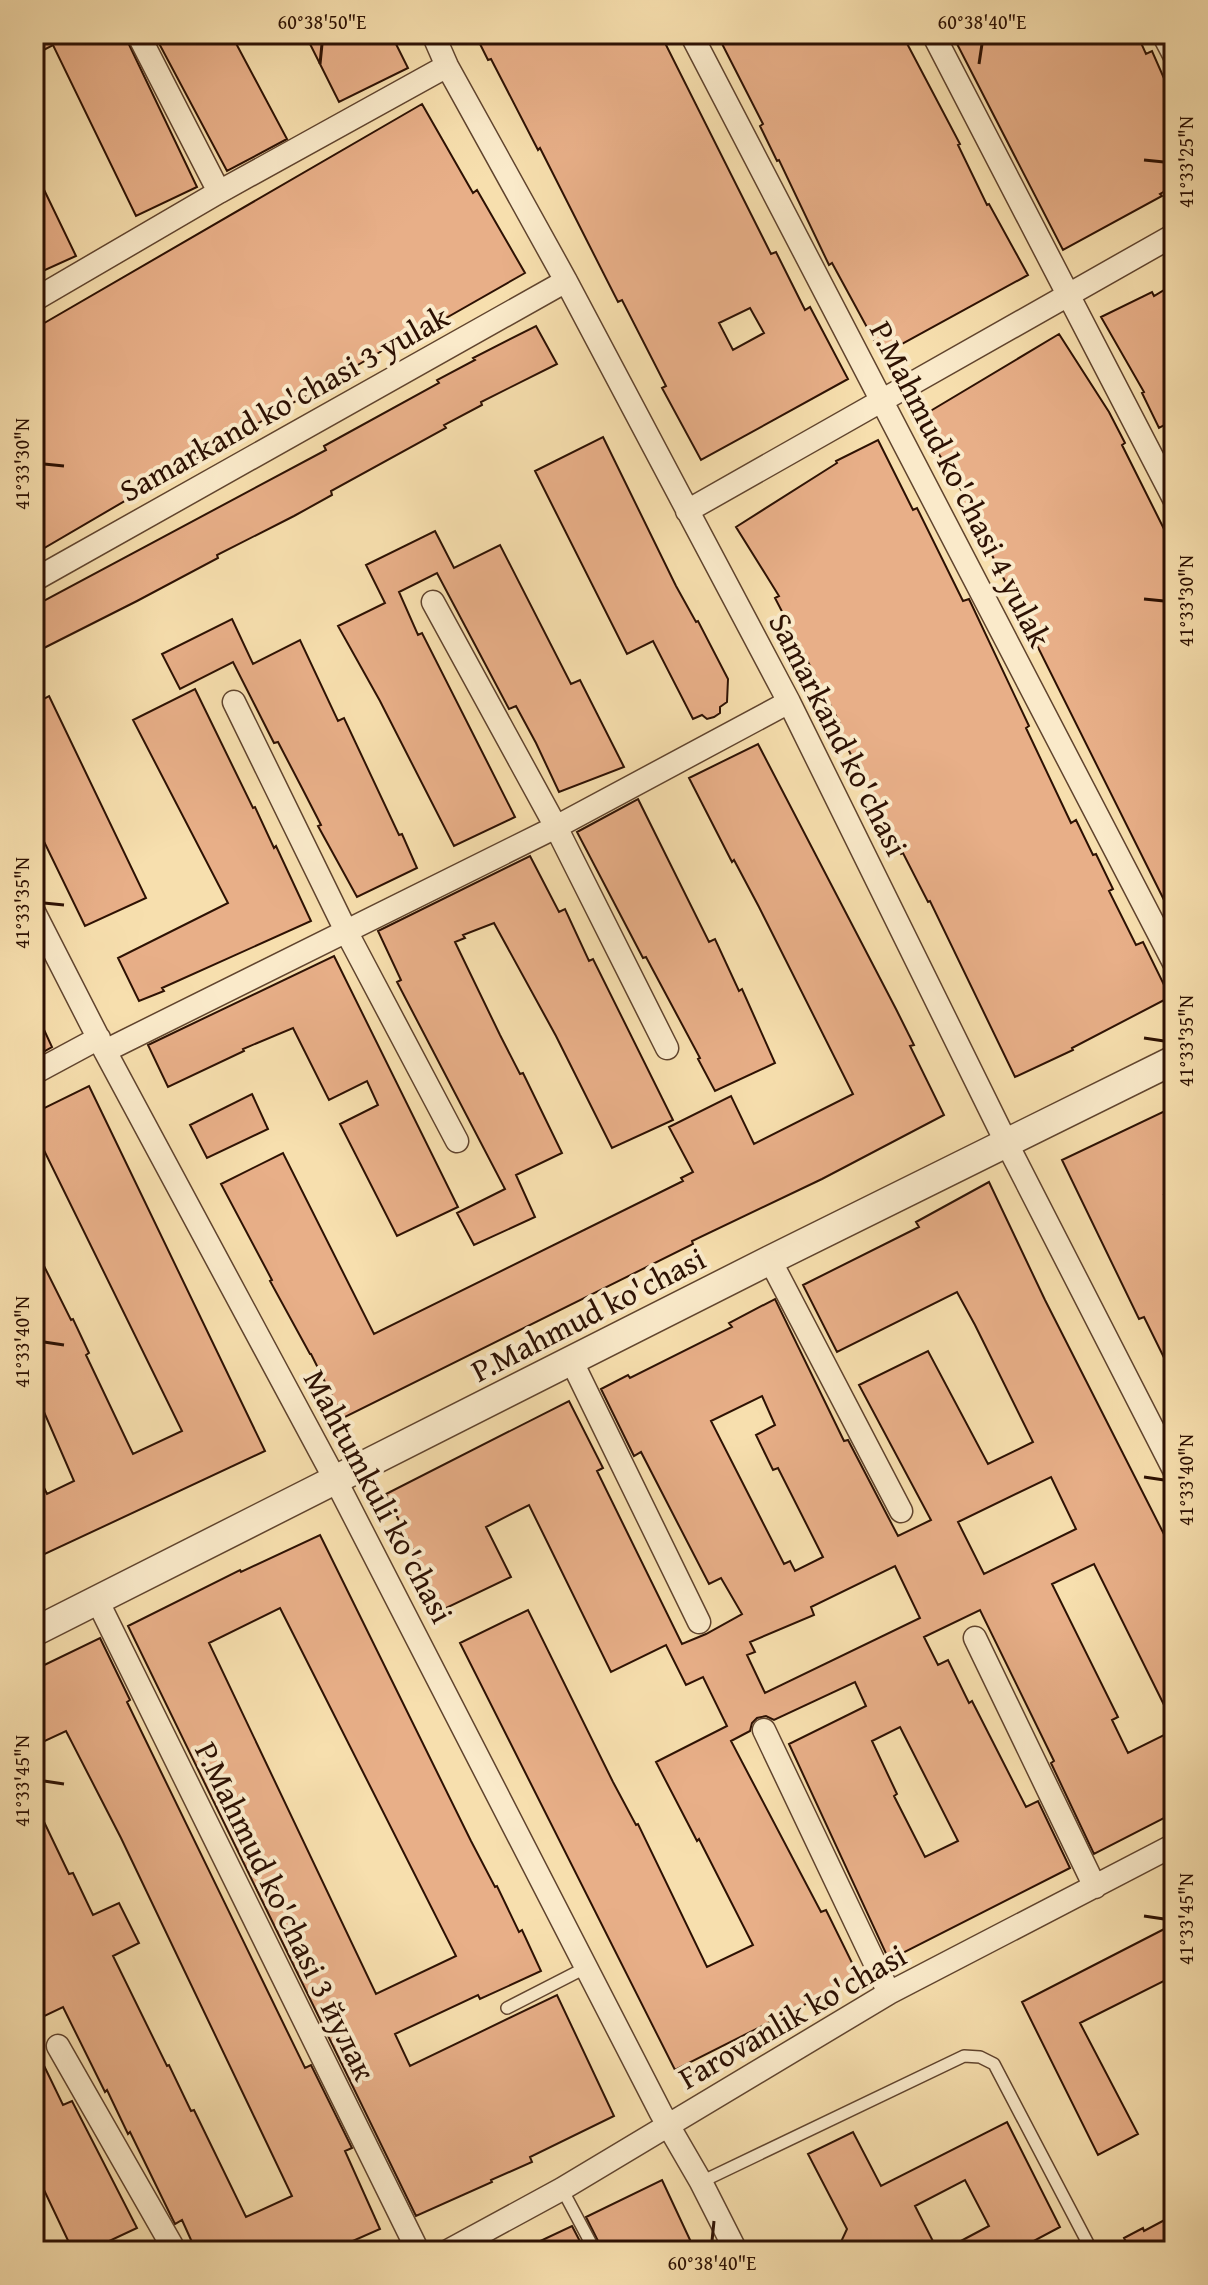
<svg xmlns="http://www.w3.org/2000/svg" width="1208" height="2285" viewBox="0 0 1208 2285" font-family="'Gentium Book Plus',serif">
<style>
.building{fill:#e8af88;stroke:#2d1103;stroke-width:2;fill-rule:evenodd}
.lines{fill:none;stroke-linecap:round;stroke-linejoin:round}
.service-casing{stroke:#60442e;stroke-width:14}
.minor-casing{stroke:#60442e;stroke-width:25}
.tertiary-casing{stroke:#60442e;stroke-width:31}
.service{stroke:#faeaca;stroke-width:11}
.minor{stroke:#faeaca;stroke-width:22}
.tertiary{stroke:#faeaca;stroke-width:28}
.ticks{fill:none;stroke:#2d1103;stroke-width:3}
.labels{text-anchor:middle;dominant-baseline:central;stroke-width:8;stroke-linejoin:round;paint-order:stroke}
.street-label{font-size:32px;fill:#2d1103;stroke:#faeaca}
.neatline{fill:none;stroke:#2d1103;stroke-width:3}
.ticks-label{font-size:20px;text-anchor:middle;fill:#2d1103}
</style>
<rect width="100%" height="100%" fill="#f7dfae"/>
<filter id="stains"><feTurbulence type="fractalNoise" baseFrequency=".0025" numOctaves="4"/><feColorMatrix values="0 0 0 0 .2 0 0 0 0 .09 0 0 0 0 .02 0 0 0 .5 -.17"/></filter>
<radialGradient id="worn" r=".72"><stop offset=".6" stop-color="#630" stop-opacity="0"/><stop offset="1" stop-color="#630" stop-opacity=".3"/></radialGradient>
<path class="building" d="M34,34H124L197,187L136,216L53,45L34,55Z
M154,34H231L287,139L227,171Z
M305,34H391L408,68L339,102Z
M475,34H677L678,39L666,45L771,254L776,252L805,310L810,307L848,379L701,460L662,388L666,386L622,300L618,302L540,148L538,150L491,59L488,60ZM750,308L764,333L733,350L719,323Z
M717,34H902L960,144L958,145L987,205L989,204L1028,275L882,355L832,263L829,265L779,160L777,161L760,126L763,124Z
M968,34H1137L1146,54L1152,51L1174,101V186L1160,194L1162,196L1063,250L955,40Z
M422,104L473,193L477,190L525,273L418,334L416,331L34,554V329Z
M34,169L76,256L34,275Z
M1174,284V420L1159,428L1142,393L1144,392L1101,317L1152,292L1154,296Z
M536,326L557,364L481,402L482,405L444,425L446,428L331,491L332,495L294,516L217,555L218,558L137,601L34,653V606L326,450L324,446L439,383L437,380L475,360L473,358Z
M1059,334L1109,412L1125,443L1122,445L1174,549V920L975,521L972,522L956,497L963,493L917,419Z
M603,437L676,586L696,622L698,621L728,679L727,702L720,707V713L714,717L707,719L702,715L693,719L653,641L627,654L535,471Z
M878,440L913,510L917,508L963,601L969,599L1029,726L1026,728L1071,823L1076,820L1093,855L1096,854L1113,889L1109,891L1136,945L1143,942L1170,997L1072,1048L1073,1050L1015,1077L930,901L928,902L903,853L901,854L879,813L837,726L840,724L775,598L779,596L736,527L837,463L836,461Z
M435,531L454,568L500,545L571,684L580,680L624,767L559,792L536,743L516,706L509,709L437,573L399,592L418,635L422,633L515,817L454,846L380,701L338,626L385,603L366,565Z
M232,619L253,664L300,640L338,721L344,718L399,835L402,834L417,868L357,897L318,826L321,825L302,788L278,742L274,743L233,662L180,689L162,654Z
M195,689L253,808L255,807L274,848L276,846L311,921L162,988L164,991L139,1001L118,958L228,903L133,720Z
M49,696L146,898L85,926L34,821V704Z
M758,744L896,1009L914,1045L910,1046L944,1115L822,1179L692,1241L693,1244L343,1418L311,1354H310L270,1281L272,1280L221,1184L283,1153L374,1334L683,1181L681,1178L693,1172L669,1127L731,1096L754,1144L853,1094L759,907L734,860L732,862L689,778Z
M638,799L709,942L715,939L739,991L742,989L775,1063L715,1091L698,1059L700,1058L646,957L643,958L577,832Z
M530,856L559,912L565,909L589,961L593,959L673,1120L612,1148L556,1036L494,923L463,935L465,938L455,942L500,1035L520,1074L523,1073L562,1153L516,1175L535,1217L474,1245L457,1213L505,1189L397,982L401,980L378,931Z
M334,956L458,1207L397,1236L340,1124L378,1105L367,1081L329,1100L293,1028L243,1049L244,1051L168,1087L148,1045Z
M34,1008L52,1047L34,1057Z
M89,1086L265,1451L34,1559V1467L47,1494L74,1481L34,1389V1246L71,1320L73,1319L89,1353L86,1355L133,1454L182,1431L34,1130V1113Z
M252,1094L268,1129L207,1158L190,1125Z
M1167,1110L1174,1123V1190L1164,1195L1174,1215V1378L1144,1317L1139,1319L1062,1160Z
M989,1182L1045,1300L1174,1554V1725L1094,1564L1052,1584L1118,1717L1112,1720L1128,1753L1174,1730V1813L1094,1854L1051,1763L1054,1761L980,1610L924,1637L938,1665L948,1660L969,1703L972,1701L1026,1807L1038,1801L1070,1868L889,1960L789,1744L866,1706L855,1682L774,1720L766,1716L757,1718L752,1723L750,1731L731,1741L821,1912L826,1910L859,1977L675,2070L460,1643L528,1610L613,1782L636,1825L638,1824L707,1967L753,1945L699,1839L697,1841L656,1762L727,1726L703,1677L686,1685L666,1645L611,1672L529,1505L486,1527L511,1577L442,1610L386,1494L569,1401L603,1468L597,1471L682,1644L706,1634L742,1614L721,1578L709,1584L641,1452L634,1456L601,1389L628,1375L630,1378L732,1327L729,1323L775,1299L844,1441L848,1440L898,1536L931,1520L859,1385L928,1351L988,1464L1033,1442L975,1325L957,1292L837,1352L803,1285L919,1227L916,1222ZM762,1396L775,1425L756,1435L773,1470L778,1468L823,1557L795,1571L790,1561L784,1564L711,1421ZM1051,1477L1076,1529L984,1574L958,1522ZM895,1566L920,1618L765,1693L747,1655L755,1652L750,1642L814,1615L811,1607ZM900,1727L958,1841L925,1857L894,1796L897,1794L872,1741Z
M320,1535L471,1841L495,1887L497,1886L519,1932L522,1930L541,1971L480,1999L478,1995L395,2034L410,2066L557,1995L614,2116L530,2157L532,2162L491,2180L492,2182L416,2216L128,1626L240,1570L241,1572ZM280,1608L456,1956L376,1994L209,1643Z
M100,1638L130,1700L127,1702L305,2068L311,2065L352,2148L345,2151L380,2229L339,2247L341,2251H196L182,2220L175,2224L172,2218L130,2132L128,2134L107,2090L105,2092L63,2007L34,2021V1801L69,1874L73,1873L93,1915L119,1903L139,1943L113,1956L167,2066L169,2065L191,2111L194,2110L246,2217L292,2196L121,1838L66,1731L34,1746V1670Z
M1174,1924V1976L1080,2023L1138,2134L1098,2155L1022,2002Z
M34,2045L63,2105L72,2101L137,2228L88,2251H73L34,2169Z
M1007,2122L1060,2227L1015,2251H942L989,2226L965,2180L915,2206L938,2251H843L840,2244L847,2229L808,2154L853,2132L881,2186Z
M662,2180L691,2242L672,2251H603L586,2217Z
M1174,2215V2236L1145,2251H1131L1124,2238L1143,2228L1144,2231Z
M572,2226L585,2251H519Z"/>
<g class="lines">
<defs>
<path id="service" d="M507,2008L587,1967
M701,2182L964,2056L980,2057L994,2064L1092,2251
M562,2189L595,2251"/>
<path id="minor" d="M138,34L219,192
M433,34L447,66L566,281L789,702L1006,1142L1174,1470
M691,34L1174,963
M933,34L1174,499
M1163,34L1174,55
M34,300L219,192L447,66
M687,511L1174,235
M34,580L566,281
M433,602L556,827L667,1048
M234,702L346,931L457,1141
M34,912L105,1051L336,1481L661,2113L701,2182L736,2251
M105,1051L556,827L789,702
M34,1073L99,1038
M770,1260L901,1511
M575,1358V1368L699,1622
M97,1600L418,2251
M975,1638L1095,1887
M764,1730L889,1993
M58,2046L175,2251
M448,2251L562,2189L889,1993L1174,1845"/>
<path id="tertiary" d="M34,1632L770,1260L1174,1060"/>
</defs>
<use href="#service" class="service-casing"/>
<use href="#minor" class="minor-casing"/>
<use href="#tertiary" class="tertiary-casing"/>
<use href="#service" class="service"/>
<use href="#minor" class="minor"/>
<use href="#tertiary" class="tertiary"/>
</g>
<path class="ticks" d="M320,64L322,44M979,64L982,44M1144,160L1164,162M44,464L64,466M1144,599L1164,601M44,903L64,905M1144,1038L1164,1041M44,1342L64,1345M1144,1477L1164,1480M44,1781L64,1784M1144,1916L1164,1919M712,2241L714,2221"/>
<g class="labels">
<g class="street-label">
<text transform="translate(284 403) rotate(-29)">Samarkand ko'chasi 3 yulak</text>
<text transform="translate(961 484) rotate(63)">P.Mahmud ko'chasi 4 yulak</text>
<text transform="translate(839 734) rotate(63)">Samarkand ko'chasi</text>
<text transform="translate(588 1314) rotate(-27)">P.Mahmud ko'chasi</text>
<text transform="translate(379 1496) rotate(62)">Mahtumkuli ko'chasi</text>
<text transform="translate(286 1911) rotate(64)">P.Mahmud ko'chasi 3 йулак</text>
<text transform="translate(792 2016) rotate(-30)">Farovanlik ko'chasi</text>
</g>
</g>
<rect width="1208" height="2285" fill="none" stroke="#f7dfae" stroke-width="88"/>
<rect x="44" y="44" width="1120" height="2197" class="neatline"/>
<g class="ticks-label">
<text x="322" y="29">60°38'50"E</text>
<text x="982" y="29">60°38'40"E</text>
<text transform="translate(1186 162) rotate(-90)" y="7">41°33'25"N</text>
<text transform="translate(22 464) rotate(-90)" y="7">41°33'30"N</text>
<text transform="translate(1186 601) rotate(-90)" y="7">41°33'30"N</text>
<text transform="translate(22 903) rotate(-90)" y="7">41°33'35"N</text>
<text transform="translate(1186 1041) rotate(-90)" y="7">41°33'35"N</text>
<text transform="translate(22 1342) rotate(-90)" y="7">41°33'40"N</text>
<text transform="translate(1186 1480) rotate(-90)" y="7">41°33'40"N</text>
<text transform="translate(22 1781) rotate(-90)" y="7">41°33'45"N</text>
<text transform="translate(1186 1919) rotate(-90)" y="7">41°33'45"N</text>
<text x="712" y="2270">60°38'40"E</text>
</g>
<rect width="100%" height="100%" filter="url(#stains)"/>
<rect width="100%" height="100%" fill="url(#worn)"/>
</svg>
